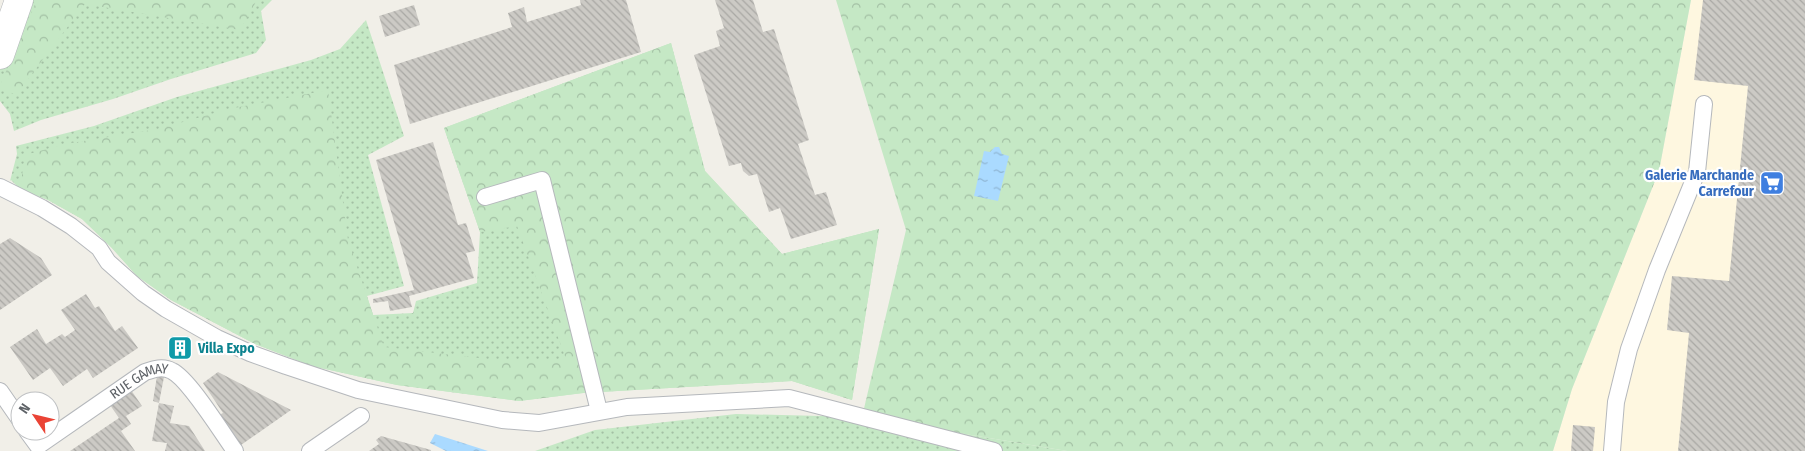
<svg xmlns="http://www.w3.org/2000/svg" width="1805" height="451" viewBox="0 0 1805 451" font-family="'Fira Sans Condensed',sans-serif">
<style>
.commercial{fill:#fef7e0}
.grass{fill:url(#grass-dots)}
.forest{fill:url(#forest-crowns)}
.water{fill:url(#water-ripples)}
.building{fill:url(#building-back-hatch)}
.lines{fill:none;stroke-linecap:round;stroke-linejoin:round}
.service-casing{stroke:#b5b8bc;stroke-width:18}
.minor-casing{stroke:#b5b8bc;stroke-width:29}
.service{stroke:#fff;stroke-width:16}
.minor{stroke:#fff;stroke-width:28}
.labels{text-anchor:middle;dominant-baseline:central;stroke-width:4.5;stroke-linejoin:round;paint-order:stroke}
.shop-label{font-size:14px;font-weight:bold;fill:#366cbe;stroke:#fff;text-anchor:end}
.culture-label{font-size:14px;font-weight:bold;fill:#0d838f;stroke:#fff;text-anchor:start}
.street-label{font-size:14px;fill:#5f6368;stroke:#fff}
</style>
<defs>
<pattern id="grass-dots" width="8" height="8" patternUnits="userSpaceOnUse" patternTransform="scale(1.25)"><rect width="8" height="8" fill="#c5e8c5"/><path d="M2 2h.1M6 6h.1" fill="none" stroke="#a3c0a4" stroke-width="1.8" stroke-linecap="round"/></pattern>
<pattern id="forest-crowns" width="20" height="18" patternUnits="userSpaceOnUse" patternTransform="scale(1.25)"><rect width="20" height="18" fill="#c5e8c5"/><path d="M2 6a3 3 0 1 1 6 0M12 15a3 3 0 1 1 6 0" fill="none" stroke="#a3c0a4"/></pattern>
<pattern id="water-ripples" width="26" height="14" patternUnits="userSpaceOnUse" patternTransform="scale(1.25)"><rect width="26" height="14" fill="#aadaff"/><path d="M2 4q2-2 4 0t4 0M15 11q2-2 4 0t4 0" fill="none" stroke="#8eb4d2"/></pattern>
<pattern id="building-back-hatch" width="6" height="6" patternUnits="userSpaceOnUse" patternTransform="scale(1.25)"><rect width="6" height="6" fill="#cccac5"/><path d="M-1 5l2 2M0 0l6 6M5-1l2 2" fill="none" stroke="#a9a8a4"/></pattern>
</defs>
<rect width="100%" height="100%" fill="#f1efe8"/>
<path class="commercial" d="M1691,0H1805V451H1553L1572,389L1659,171Z"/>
<path class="grass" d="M28,0H272L261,11L266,40L256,53L171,79L113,99L41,120L14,131L10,114L0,101V70Z
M366,20L404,136L368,155L404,286L367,296L373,315L413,313L416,301L477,283L480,232L444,128L671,43L705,171L782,254L879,229L852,400L792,381L583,393L519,401L397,385L312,366L255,344L171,300L137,276L111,247L82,219L48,200L20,189L11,180L10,181L17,154L16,146L94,126L177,97L311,60L340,49Z
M736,414L862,417L1067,451H535L595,430Z"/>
<path class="forest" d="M37,0H257L240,30L85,4L16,95L0,88V85Z
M836,0H1691L1659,171L1572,389L1553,451H1067L862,417L906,230Z
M671,43L705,171L782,254L879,229L852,400L792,381L583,393L519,401L397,385L312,366L255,344L171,300L137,276L111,247L82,219L48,200L20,189L25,155L65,144L158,129L229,109L328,90L348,240L384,347L496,360L566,359L517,226L480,232L444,128Z"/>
<path class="water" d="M995,147H999L1002,154L1009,156L998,201L974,196L984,151L990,152Z
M435,434L488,451H446L430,443Z"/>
<path class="building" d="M580,0H626L641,52L410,124L394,65L512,27L508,13L524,7L527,22L581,5Z
M715,0H753L763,32L774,29L809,140L798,144L815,195L826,192L837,225L791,239L780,208L769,212L757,174L749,176L743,171L741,163L729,166L694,55L720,46L716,31L724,28Z
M1703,0H1805V451H1678L1689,333L1667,330L1672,276L1729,281L1748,86L1694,80Z
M414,5L420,25L385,37L379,16Z
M433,142L458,225L466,223L475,251L466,253L474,278L409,296L412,307L390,311L388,301L373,303V299L414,290L376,160Z
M10,238L41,258L52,275L0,310V244Z
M86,294L95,308L99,306L115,331L122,326L138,348L93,378L87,369L63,386L50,368L33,380L10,347L37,329L46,344L62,334L65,337L75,330L61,310Z
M180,339L188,352L180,357L171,345Z
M218,372L291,410L241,445L219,415L223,413L203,383Z
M157,376L164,377L159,403L153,401Z
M131,390L142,406L126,416L131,424L121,431L135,451H70L119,418L110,405Z
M159,403L174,406L170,423L189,426L205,451H165L167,443L152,441Z
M1573,425L1595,427L1593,451H1571Z
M381,436L431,450V451H369L379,444L376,440Z"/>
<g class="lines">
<defs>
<g id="service">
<path d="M0,187L42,208L71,226L99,248L108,262L143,293L166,309L217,338L250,353L286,366L358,390L502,420L539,423L627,407L789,398L994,451"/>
<path d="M485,197L542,180L599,411"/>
<path d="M0,391L20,420"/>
<path id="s1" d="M27,431L38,446L145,372C154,369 163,366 172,371C189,379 222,433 235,451"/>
<path d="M310,451L361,416"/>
<path d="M1612,451L1616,402L1629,349L1657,270L1697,172L1704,104"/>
</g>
<path id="minor" d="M0,55L19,0"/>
</defs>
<use href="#service" class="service-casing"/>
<use href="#minor" class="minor-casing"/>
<use href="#service" class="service"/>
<use href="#minor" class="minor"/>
</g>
<defs>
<symbol id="supermarket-square" viewBox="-11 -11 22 22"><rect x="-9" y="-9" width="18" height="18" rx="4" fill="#3f7fe0" stroke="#fff"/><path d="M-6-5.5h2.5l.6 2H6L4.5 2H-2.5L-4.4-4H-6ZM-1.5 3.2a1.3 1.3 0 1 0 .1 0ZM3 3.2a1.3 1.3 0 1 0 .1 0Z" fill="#fff"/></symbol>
<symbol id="building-square" viewBox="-11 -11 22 22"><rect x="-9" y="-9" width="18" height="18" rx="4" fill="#0f9aa8" stroke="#fff"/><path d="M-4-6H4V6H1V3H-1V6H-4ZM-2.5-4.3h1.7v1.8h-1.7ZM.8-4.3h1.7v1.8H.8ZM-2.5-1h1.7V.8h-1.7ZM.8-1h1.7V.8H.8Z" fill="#fff"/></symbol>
</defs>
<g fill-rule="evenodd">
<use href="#supermarket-square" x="1758" y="169" width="28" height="28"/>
<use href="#building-square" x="166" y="334" width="28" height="28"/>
</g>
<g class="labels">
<g class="shop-label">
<text x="1754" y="175">Galerie Marchande<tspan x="1754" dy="16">Carrefour</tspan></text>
</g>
<g class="culture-label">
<text x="198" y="348">Villa Expo</text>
</g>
<g class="street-label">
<text stroke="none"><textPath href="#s1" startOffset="140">RUE GAMAY</textPath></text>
</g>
</g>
<g transform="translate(35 416) rotate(305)"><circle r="24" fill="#ffffff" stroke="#bfc1c3"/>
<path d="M0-4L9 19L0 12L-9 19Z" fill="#ea4335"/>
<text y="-8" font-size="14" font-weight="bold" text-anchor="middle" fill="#5f6368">N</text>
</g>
</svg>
